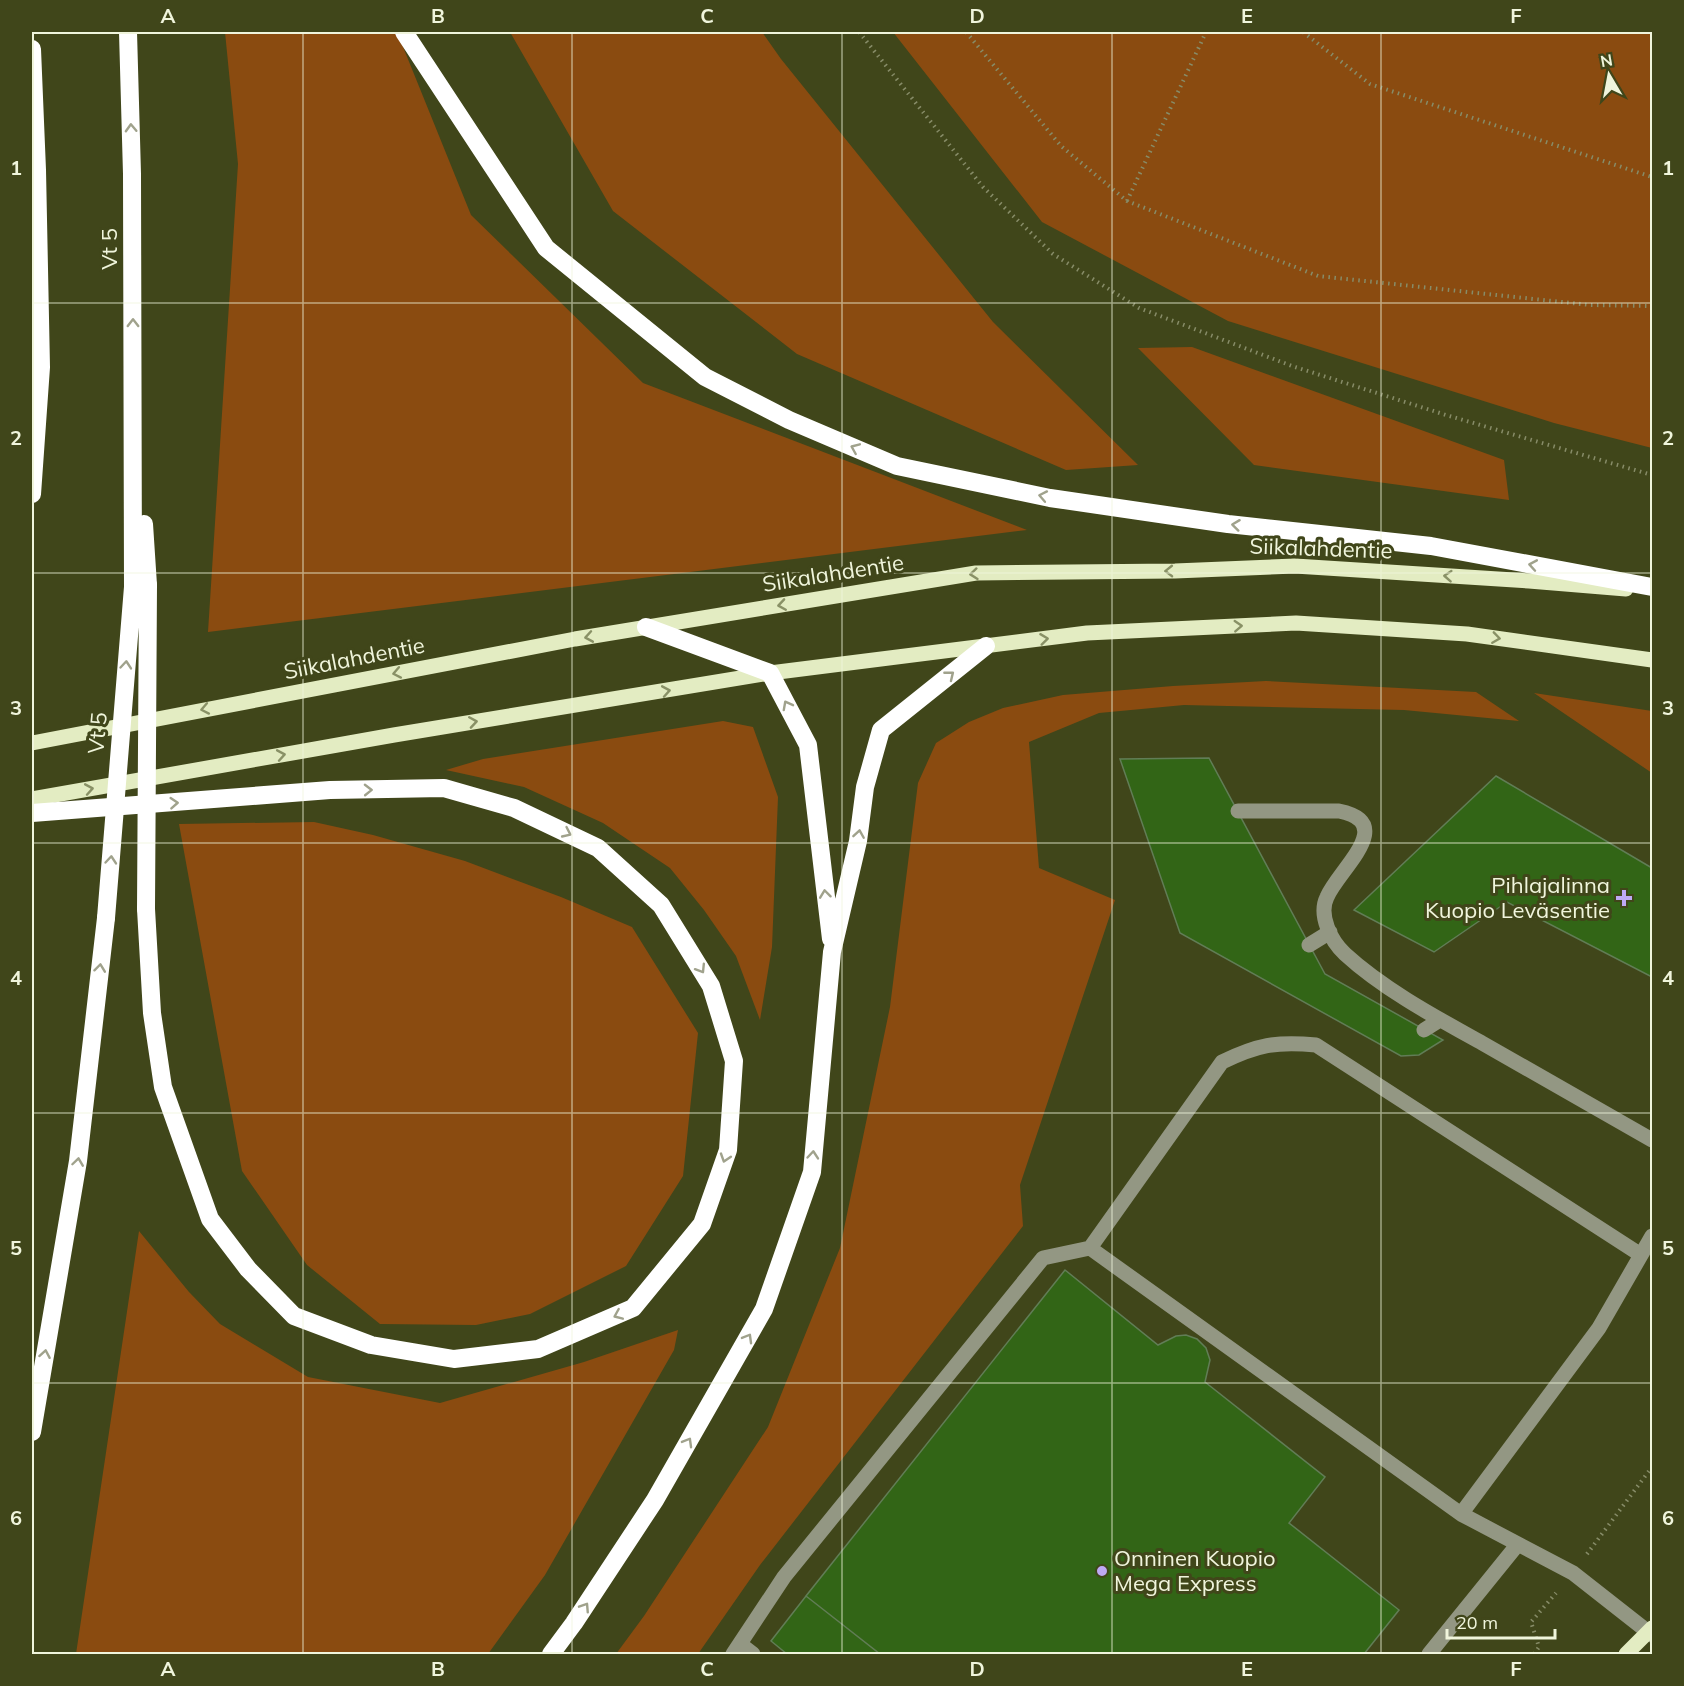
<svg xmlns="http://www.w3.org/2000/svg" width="1684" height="1686" viewBox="0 0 1684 1686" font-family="Mulish,sans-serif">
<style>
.green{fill:#8a4b10}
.building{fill:#326516;stroke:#617d56;stroke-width:1.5}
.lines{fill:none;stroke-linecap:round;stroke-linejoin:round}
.path{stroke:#878c68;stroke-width:4;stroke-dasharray:1.5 4.5;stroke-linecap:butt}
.minor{stroke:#939783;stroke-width:15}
.major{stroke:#e3ecc2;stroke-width:15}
.highway{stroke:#fff;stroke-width:18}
.highway-bridge{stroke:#fff;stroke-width:18}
.oneway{stroke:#a0a28c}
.oneway2{stroke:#899166}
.grid{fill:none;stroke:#f0f5dc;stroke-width:1.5;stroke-opacity:0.55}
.poi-dot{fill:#bea9f4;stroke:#40461a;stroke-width:2}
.labels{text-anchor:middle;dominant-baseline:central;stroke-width:6;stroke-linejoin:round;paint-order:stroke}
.street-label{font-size:22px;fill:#f0f5dc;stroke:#40461a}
.poi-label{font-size:22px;fill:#f0f5dc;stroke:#40461a;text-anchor:end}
.neatline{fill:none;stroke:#f0f5dc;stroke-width:2}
.grid-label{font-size:20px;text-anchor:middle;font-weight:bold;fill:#f0f5dc}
</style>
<rect width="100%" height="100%" fill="#40461a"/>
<path class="green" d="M225,32H397L471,215L643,383L1027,530L208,632L238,164Z
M510,32H762L781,59L993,322L1138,465L1066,470L797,354L613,211Z
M893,32H1652V448L1554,423L1228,321L1042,222Z
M1192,347L1504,460L1509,500L1254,465L1138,348Z
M1266,681L1476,692L1519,721L1404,710L1184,705L1099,713L1029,742L1039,868L1115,900L1020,1185L1023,1226L760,1565L698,1654H616L644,1616L768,1427L840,1248L890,1007L918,783L936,743L969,722L1003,708L1063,695L1173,686Z
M1534,693L1652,711V773Z
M723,721L753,727L778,797L772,947L760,1020L736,956L704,910L670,868L603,823L524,787L446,770L483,759Z
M314,822L373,835L465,861L561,897L632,927L698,1033L683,1176L626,1266L530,1314L476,1325L380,1324L307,1265L242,1171L179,824Z
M139,1231L189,1292L220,1324L308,1377L440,1403L584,1362L678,1330L674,1350L545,1575L488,1654H76Z"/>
<path class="building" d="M1209,758L1325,974L1443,1040L1419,1055L1401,1056L1180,933L1120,759Z
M1496,776L1652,868V977L1507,902L1434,952L1354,910Z
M1065,1270L1158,1345L1176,1336L1186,1335L1197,1339L1206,1348L1210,1360L1205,1382L1325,1477L1289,1523L1399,1610L1364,1654H880L806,1596Z
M806,1596L880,1654H787L771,1641Z"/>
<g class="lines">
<path class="path" d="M859,32L983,187L1053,254L1139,308L1292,366L1446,415L1652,475
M966,32L1061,146L1127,201L1318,276L1590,305L1652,306
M1303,32L1370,84L1652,177
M1127,201L1206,32
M1587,1554L1652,1467
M1534,1654L1539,1647L1531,1622L1556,1593"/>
<path class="minor" d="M1238,811H1339C1398,823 1339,869 1327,897C1318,915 1331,941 1345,954C1383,989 1437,1018 1482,1043C1539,1076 1596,1108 1652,1140
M1309,945L1330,932
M1424,1030L1440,1020
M1090,1248L1461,1514L1573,1573L1652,1635
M1461,1514L1599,1328L1652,1236
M740,1644L753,1654
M733,1654L784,1577L1043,1258L1090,1248L1222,1062C1257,1045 1276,1041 1316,1045L1641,1255
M1429,1654L1518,1544"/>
<path class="major" d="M32,743L575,639L976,573L1175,571L1295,566L1529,581L1626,589
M32,799L394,735L770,673L1087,633L1296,623L1467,634L1652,660
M1626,1654L1652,1628"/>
<path class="highway" d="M128,32L132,174L133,587
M404,32L546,248L705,377L789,420L897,466L1050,498L1228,524L1431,546L1652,587
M32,49L37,170L41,367L32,494
M144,524L148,585
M646,627L770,673L808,745L831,939
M32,813L330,790L444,788L514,808L598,848L661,905L711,986L734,1061L728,1150L702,1224L633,1308L538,1349L454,1359L371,1345L294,1316L248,1269L210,1219L163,1087L152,1013L146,909
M32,1432L78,1161L106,918
M551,1654L574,1623L655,1500L764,1309L812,1172L832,952L858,841L865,787L881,730L986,646"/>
<path class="highway-bridge" d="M146,909L148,585
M106,918L133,587"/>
</g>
<defs><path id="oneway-chevron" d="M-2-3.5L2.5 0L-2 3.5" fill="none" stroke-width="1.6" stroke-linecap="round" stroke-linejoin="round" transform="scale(1.5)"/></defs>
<g class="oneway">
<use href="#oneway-chevron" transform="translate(131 128) rotate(-92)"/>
<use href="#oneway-chevron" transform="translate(133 323) rotate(-90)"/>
<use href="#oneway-chevron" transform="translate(855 448) rotate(-157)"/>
<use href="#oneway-chevron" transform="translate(1043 496) rotate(-169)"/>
<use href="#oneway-chevron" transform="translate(1236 525) rotate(-173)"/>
<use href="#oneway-chevron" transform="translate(1533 565) rotate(-170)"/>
<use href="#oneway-chevron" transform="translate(126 665) rotate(-85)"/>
<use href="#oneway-chevron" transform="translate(950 675) rotate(-39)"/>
<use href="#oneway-chevron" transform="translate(787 705) rotate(-118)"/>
<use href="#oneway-chevron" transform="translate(368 790) rotate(-1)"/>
<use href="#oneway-chevron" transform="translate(174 803) rotate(-4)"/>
<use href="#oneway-chevron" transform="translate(567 833) rotate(25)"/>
<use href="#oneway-chevron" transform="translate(859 834) rotate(-81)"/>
<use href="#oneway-chevron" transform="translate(111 860) rotate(-85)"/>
<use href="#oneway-chevron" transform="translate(825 894) rotate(-97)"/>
<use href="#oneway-chevron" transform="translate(100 968) rotate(-83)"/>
<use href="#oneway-chevron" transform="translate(701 969) rotate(58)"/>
<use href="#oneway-chevron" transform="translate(813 1155) rotate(-85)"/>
<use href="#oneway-chevron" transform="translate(725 1158) rotate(108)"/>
<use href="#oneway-chevron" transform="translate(78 1162) rotate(-82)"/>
<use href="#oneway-chevron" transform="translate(618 1315) rotate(157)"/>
<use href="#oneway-chevron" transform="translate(748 1338) rotate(-60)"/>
<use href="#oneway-chevron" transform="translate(45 1354) rotate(-80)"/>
<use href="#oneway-chevron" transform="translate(688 1442) rotate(-60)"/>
<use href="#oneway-chevron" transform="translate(585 1607) rotate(-57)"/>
</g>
<g class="oneway2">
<use href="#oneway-chevron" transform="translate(1169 571) rotate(179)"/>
<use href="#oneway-chevron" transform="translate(974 574) rotate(174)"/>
<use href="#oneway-chevron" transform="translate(1448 576) rotate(-176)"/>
<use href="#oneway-chevron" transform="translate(782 605) rotate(171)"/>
<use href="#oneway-chevron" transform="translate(1238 626) rotate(-3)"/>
<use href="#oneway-chevron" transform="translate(589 637) rotate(170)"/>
<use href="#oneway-chevron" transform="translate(1496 638) rotate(8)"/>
<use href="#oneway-chevron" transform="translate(1044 639) rotate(-7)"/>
<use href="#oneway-chevron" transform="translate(397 673) rotate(169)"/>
<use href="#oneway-chevron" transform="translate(666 691) rotate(-10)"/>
<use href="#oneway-chevron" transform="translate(205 709) rotate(169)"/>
<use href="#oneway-chevron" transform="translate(473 722) rotate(-9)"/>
<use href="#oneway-chevron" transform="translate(281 755) rotate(-10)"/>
<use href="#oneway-chevron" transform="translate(89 789) rotate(-10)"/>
</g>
<path class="grid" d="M303,32V1654M572,32V1654M842,32V1654M1112,32V1654M1381,32V1654M32,303H1652M32,573H1652M32,843H1652M32,1113H1652M32,1383H1652"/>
<g class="poi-dot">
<path d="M1621 889h6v6h6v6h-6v6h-6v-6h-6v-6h6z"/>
<circle cx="1102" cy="1571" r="6"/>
</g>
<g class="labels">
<g class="street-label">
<text transform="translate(109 249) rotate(-90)">Vt 5</text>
<text transform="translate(1321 548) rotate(2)">Siikalahdentie</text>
<text transform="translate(833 573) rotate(-9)">Siikalahdentie</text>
<text transform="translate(354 658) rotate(-11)">Siikalahdentie</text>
<text transform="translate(97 733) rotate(-85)">Vt 5</text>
</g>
<g class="poi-label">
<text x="1610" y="885">Pihlajalinna<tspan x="1610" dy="25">Kuopio Leväsentie</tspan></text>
<text x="1114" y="1558" text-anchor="start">Onninen Kuopio<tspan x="1114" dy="25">Mega Express</tspan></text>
</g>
</g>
<rect width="1684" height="1686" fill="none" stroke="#40461a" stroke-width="66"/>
<g transform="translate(1609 75) rotate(350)" stroke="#40461a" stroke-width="4.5" paint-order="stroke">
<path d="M0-4.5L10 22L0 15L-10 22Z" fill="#f0f5dc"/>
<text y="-9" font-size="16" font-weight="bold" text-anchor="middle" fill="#f0f5dc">N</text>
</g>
<path d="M1447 1629v9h108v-9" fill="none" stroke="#f0f5dc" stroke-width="3"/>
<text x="1456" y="1629" font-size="18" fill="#f0f5dc" stroke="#40461a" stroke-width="4.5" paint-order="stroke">20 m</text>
<rect x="33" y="33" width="1618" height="1620" class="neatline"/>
<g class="grid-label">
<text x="168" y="23">A</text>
<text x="438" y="23">B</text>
<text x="707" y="23">C</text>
<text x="977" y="23">D</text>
<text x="1247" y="23">E</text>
<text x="1516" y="23">F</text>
<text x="16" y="175">1</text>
<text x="1668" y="175">1</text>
<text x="16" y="445">2</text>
<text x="1668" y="445">2</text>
<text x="16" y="715">3</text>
<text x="1668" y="715">3</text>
<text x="16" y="985">4</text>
<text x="1668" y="985">4</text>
<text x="16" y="1255">5</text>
<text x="1668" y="1255">5</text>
<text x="16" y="1525">6</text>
<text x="1668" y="1525">6</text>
<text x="168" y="1676">A</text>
<text x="438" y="1676">B</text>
<text x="707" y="1676">C</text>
<text x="977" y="1676">D</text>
<text x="1247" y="1676">E</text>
<text x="1516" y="1676">F</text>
</g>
</svg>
